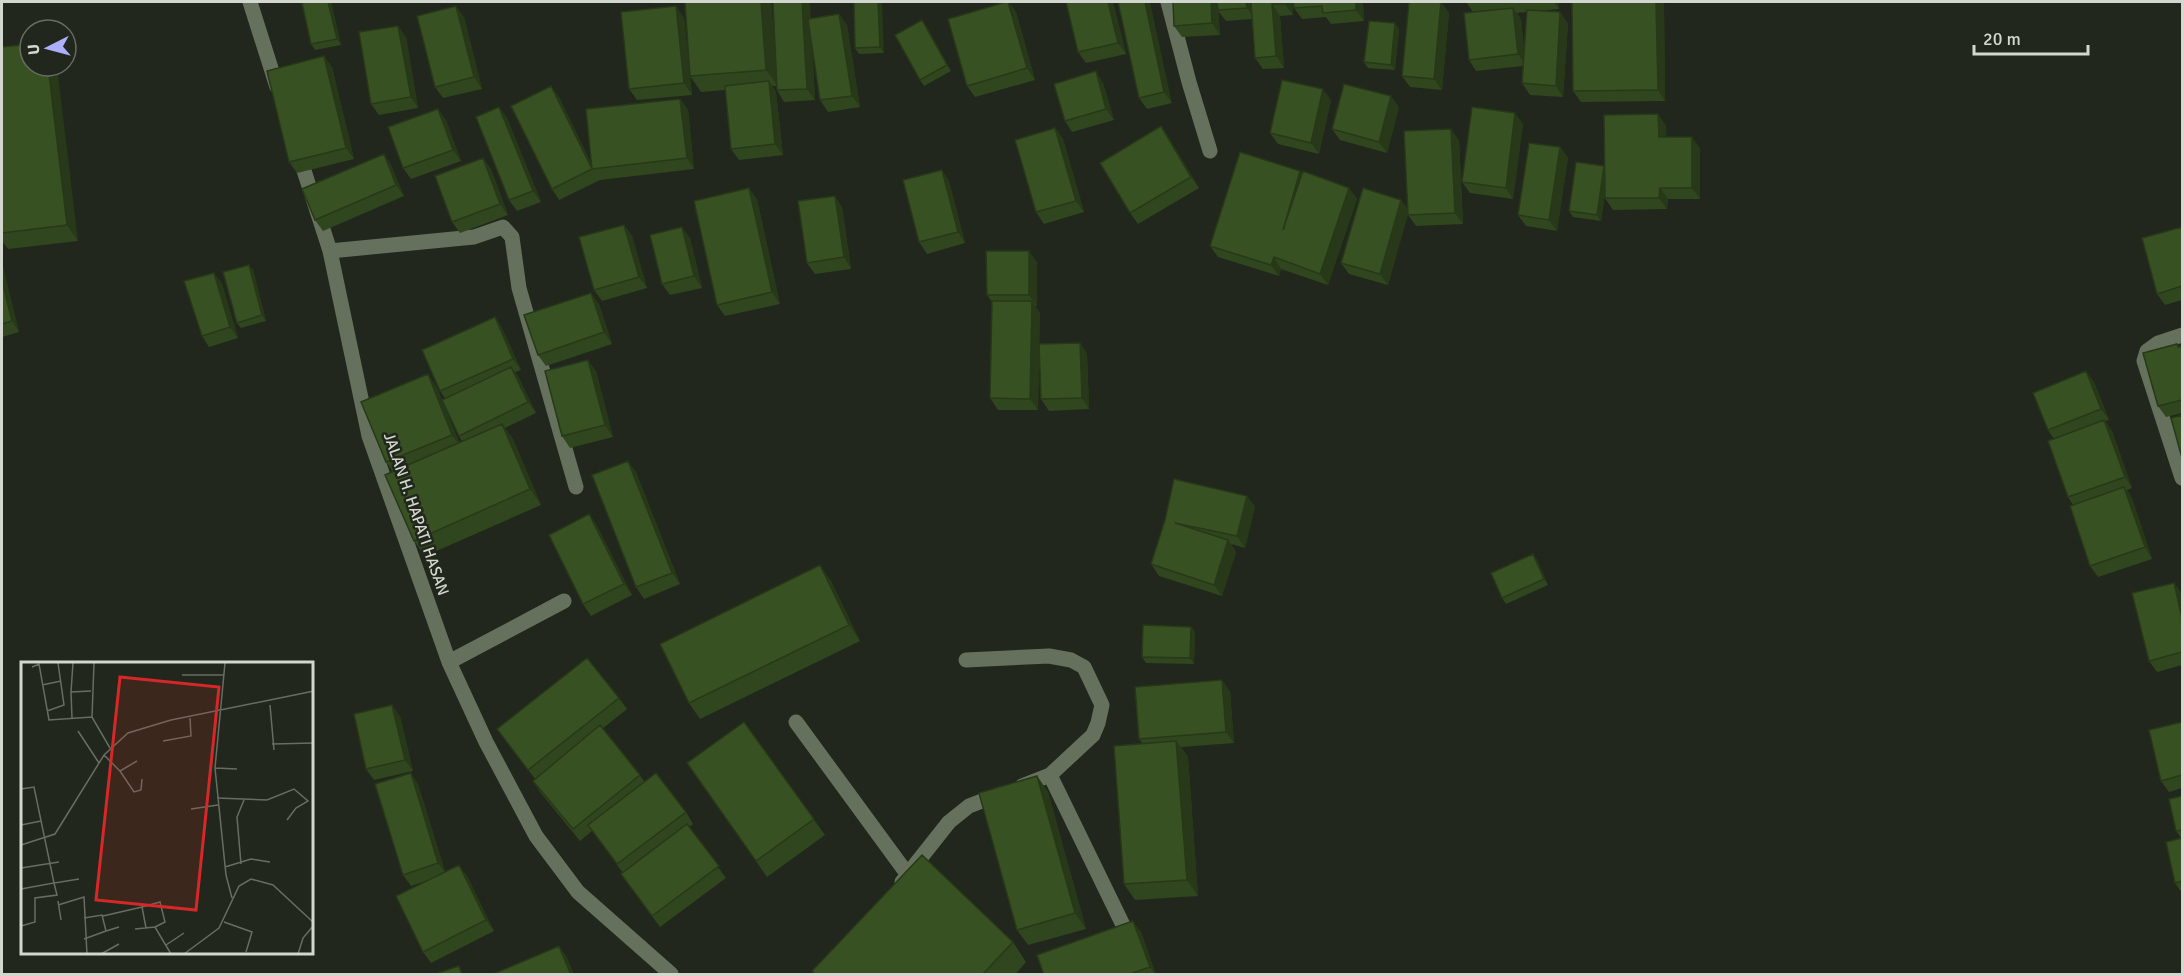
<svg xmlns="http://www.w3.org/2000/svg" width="2184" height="976" viewBox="0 0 2184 976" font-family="Signika,sans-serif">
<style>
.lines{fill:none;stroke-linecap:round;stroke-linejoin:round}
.minor{stroke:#65715c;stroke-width:15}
.wall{fill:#30461e;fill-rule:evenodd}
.shaded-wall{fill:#273918}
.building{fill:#385123;stroke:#273918;stroke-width:1.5}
.labels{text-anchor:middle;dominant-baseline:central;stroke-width:5;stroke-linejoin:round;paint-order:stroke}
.street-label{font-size:16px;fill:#d2d7cf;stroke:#21271c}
.inset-road{fill:none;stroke:#686d64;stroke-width:1.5}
.view{fill:#d62828;fill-opacity:0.15;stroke:#d62828;stroke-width:3}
.inset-edge{fill:none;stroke:#d2d7cf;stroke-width:3}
</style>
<rect width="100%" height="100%" fill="#21271c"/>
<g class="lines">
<path class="minor" d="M250,2L277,87
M1168,2L1189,82L1210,151
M298,152L330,251L369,436L449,662L486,742L536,836L578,892L671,974
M330,251L474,237L503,227L512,237L519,288L576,487
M2182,335L2158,343L2147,351L2144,361L2182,478
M966,660L1049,656L1071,660L1084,667L1102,705L1098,723L1093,735L1050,775L1022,786
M449,662L564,601
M796,722L908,875L902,882
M1050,775L1123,925
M911,870L949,822L969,806L1000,794"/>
</g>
<path class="wall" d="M331,2L341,45L315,50L311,44Z
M685,2H771L775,47L811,18L839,14L847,25L860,107L828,112L820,100L812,47L815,100L784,102L777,90L776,86H772L776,92L783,155L739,160L731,149L725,90L701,92L690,76Z
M854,2L884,53L859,54L855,48Z
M1066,2H1113L1126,54L1086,63L1078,52Z
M1118,2L1172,103L1147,109L1139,98Z
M1173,2H1292L1293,15L1280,16L1284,68L1263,69L1255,58L1252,19L1226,21L1218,11L1220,35L1182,37L1174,26Z
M1363,2L1364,21L1331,24L1326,17L1302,19L1294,8Z
M1441,2L1449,13L1442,90L1410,87L1402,76Z
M1466,2H1558L1559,9L1537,11L1560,12L1568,24L1563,97L1530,95L1522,83L1523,66L1476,71L1469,60L1473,12ZM1527,12L1524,51L1521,19L1517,13Z
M1572,2H1664L1665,101L1581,102L1573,91Z
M1016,12L1035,80L975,97L967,86Z
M464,17L482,89L443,98L435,87Z
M684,18L692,95L637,100L629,89Z
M922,20L951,71L924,86L920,80Z
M1399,29L1395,70L1368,68L1364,62Z
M406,37L418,108L379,115L371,104Z
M2,47L78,241L8,249L2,241Z
M324,56L332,67L354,159L297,173L289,162Z
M1103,83L1114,120L1072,132L1065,121Z
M559,97L591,163L680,99L688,110L694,169L600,180L559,200L552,189Z
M1331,100L1319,154L1278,144L1270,133Z
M499,107L507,118L541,202L517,211L509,200Z
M1399,107L1387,153L1340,140L1332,129Z
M1658,114L1666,126V137L1700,148V199H1668L1667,209L1613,210L1605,198V193L1601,221L1573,217L1569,211L1604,166Z
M446,120L461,161L411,179L403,168Z
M1523,124L1513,199L1470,193L1462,182Z
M1055,128L1063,139L1084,212L1044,224L1036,212Z
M1169,138L1199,188L1138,224L1130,213Z
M1459,140L1463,224L1416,226L1408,215V213L1388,285L1349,274L1341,263L1401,200L1408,210Z
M1560,147L1568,158L1557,231L1526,226L1518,215Z
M384,154L391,165L404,196L323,231L315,220Z
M483,158L491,169L508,215L460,233L452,222Z
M942,170L949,181L965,243L927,254L919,242Z
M1300,171L1302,174L1349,188L1357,199L1328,285L1281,269L1279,276L1218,257L1210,246Z
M757,199L780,304L725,316L717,305Z
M842,207L851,269L815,274L807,263Z
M624,225L632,236L647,288L602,301L594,290Z
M2182,227V300L2165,305L2157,294Z
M690,238L702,288L670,295L662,284Z
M1037,262V306H1035L1040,313L1039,344L1080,343L1087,354L1089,409L1049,411L1041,399L1039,345L1038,410H998L990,398L992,302L987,295Z
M2,265L3,267L19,332L2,337Z
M249,265L253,270L266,321L241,328L237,323Z
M214,273L222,284L238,338L209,347L202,336Z
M599,304L612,344L546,366L538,355Z
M495,317L502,328L521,370L515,372L519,378L536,413L505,428L513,439L541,505L425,556L414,541L393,472L386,462L436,386L442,400L445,398L440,391ZM442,401L459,436L462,441L459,442Z
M2182,346V413L2166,417L2158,406L2180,347Z
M596,371L613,437L570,448L562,436Z
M2094,382L2109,420L2105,421L2112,431L2132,488L2127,490L2132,498L2152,559L2098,577L2090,566L2073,505L2068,497L2054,439L2048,430Z
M636,472L680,584L644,599L636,587Z
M1247,496L1255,507L1245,548L1231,544L1236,552L1222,596L1159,576L1151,564L1165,520Z
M589,514L597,526L632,595L591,616L583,604Z
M1533,554L1537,560L1548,585L1506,604L1502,598Z
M831,581L860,641L700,719L689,703Z
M2174,583L2182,594V665L2157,672L2149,661Z
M1191,627L1195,632L1194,664L1146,663L1142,657Z
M1230,691L1234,743L1181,747L1188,757L1198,896L1135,900L1124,884L1143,744L1139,739Z
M619,698L627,709L602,729L645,782L686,812L693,824L689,827L726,878L660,927L629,885L623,873L592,831L580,841L540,792L533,781L535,779L497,729Z
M400,716L413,771L374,780L366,769Z
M744,722L825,835L767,877L687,763Z
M2182,722V788L2169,792L2161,781Z
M1037,776L1048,792L1086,929L1028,945L1017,930Z
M418,784L445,872L467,876L494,931L431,963L423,952L429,880L411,886L403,875Z
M2182,796V893L2175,883L2181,838L2176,831Z
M1141,932L1156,975H1044Z
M1013,942L1026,962L1015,975H814L812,971Z"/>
<path class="shaded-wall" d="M328,2H331L341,45L337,39Z
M761,2H771L778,86L766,70Z
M802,2H810L815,100L807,89Z
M878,2H882L884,53L880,47Z
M1009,2L1016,12L1035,80L1027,68Z
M1108,2H1113L1126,54L1118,43Z
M1145,2H1150L1172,103L1164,92Z
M1211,2H1218L1220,35L1212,23Z
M1246,2H1253L1255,19L1247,8Z
M1285,2H1292L1293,15L1285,4Z
M1356,2H1363L1364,21L1356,10Z
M1441,2L1449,13L1442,90L1434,79Z
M1554,2H1558L1559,9Z
M1656,2H1664L1665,101L1658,90Z
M1272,4L1280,16L1284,68L1276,56Z
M456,6L464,17L482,89L474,77Z
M676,6L684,18L692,95L684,83Z
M1513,8L1521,19L1526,66L1518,54Z
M1560,12L1568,24L1563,97L1556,86Z
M839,14L847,25L860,107L852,96Z
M922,20L926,25L951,71L947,65Z
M1395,23L1399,29L1395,70L1391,65Z
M398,26L406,37L418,108L411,97Z
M324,56L332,67L354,159L346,148Z
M48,66H57L78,241L67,225Z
M1096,71L1103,83L1114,120L1106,109Z
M769,81L776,92L783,155L775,144Z
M551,86L559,97L594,169H592Z
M1323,89L1331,100L1319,154L1311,143Z
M1391,96L1399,107L1387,153L1379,142Z
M680,99L688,110L694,169L687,158Z
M499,107L507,118L541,202L533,191Z
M438,109L446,120L461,161L453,150Z
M1515,113L1523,124L1513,199L1506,188Z
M1658,114L1666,126L1667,148L1659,137Z
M1161,126L1169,138L1199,188L1191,177Z
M1055,128L1063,139L1084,212L1076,201Z
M1451,129L1459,140L1463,224L1455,213Z
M1692,137L1700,148V199L1692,188Z
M1560,147L1568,158L1557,231L1549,220Z
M384,154L391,165L404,196L396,185Z
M483,158L491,169L508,215L500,204Z
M1604,166L1608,172L1601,221L1597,215Z
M942,170L949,181L965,243L958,232Z
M1300,171L1308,182L1283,230Z
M749,188L757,199L780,304L772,292Z
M1349,188L1357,199L1328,285L1320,274Z
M1660,188L1668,199L1667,209L1659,198Z
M835,196L842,207L851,269L844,257Z
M1401,200L1409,211L1388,285L1380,274Z
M624,225L632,236L647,288L639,277Z
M682,227L690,238L702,288L694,276Z
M1029,251L1037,262V306L1029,295Z
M1274,257L1281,269L1279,276L1271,265Z
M2,265L3,267L19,332L12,321L2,281Z
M249,265L253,270L266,321L262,315Z
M214,273L222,284L238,338L230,327Z
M591,293L599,304L612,344L604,332Z
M1032,301L1040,313L1038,410L1030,399Z
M495,317L502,328L521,370L513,359Z
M1080,343L1087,354L1089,409L1082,398Z
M588,360L596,371L613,437L605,425Z
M511,367L519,378L536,413L528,402Z
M2086,371L2094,382L2109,420L2101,409Z
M428,374L436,386L460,446L452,435Z
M2104,420L2112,431L2132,488L2125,477Z
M502,424L513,439L541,505L530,489Z
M628,461L636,472L680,584L672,573Z
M2124,487L2132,498L2152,559L2145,547Z
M1247,496L1255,507L1245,548L1237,536Z
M589,514L597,526L632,595L624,584Z
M1228,540L1236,552L1222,596L1214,585Z
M1533,554L1537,560L1548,585L1544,579Z
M820,565L831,581L860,641L849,625Z
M2174,583L2182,594V618Z
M1191,627L1195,632L1194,664L1190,658Z
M1222,680L1230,691L1234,743L1226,732Z
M392,705L400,716L413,771L405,760Z
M1176,741L1188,757L1198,896L1187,880Z
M411,773L418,784L446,874L438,863Z
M1037,776L1048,792L1086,929L1075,913Z
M459,865L467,876L494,931L486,920Z
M1133,921L1141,932L1156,975H1155L1150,967Z
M559,946L567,957L574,975H571Z"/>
<path class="building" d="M306,2H328L337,39L311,44L302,3Z
M685,2H761L766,70L690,76Z
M773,2H802L807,89L777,90Z
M854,2H878L880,47L855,48Z
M1006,2H1008L1027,68L967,86L948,19Z
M1066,2H1108L1118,43L1078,52Z
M1118,2H1145L1164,92L1139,98Z
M1173,2H1211L1212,23L1174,26Z
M1217,2H1246L1247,8L1218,10Z
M1251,2H1285V4H1272L1276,56L1255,58Z
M1293,2H1356V10L1323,13L1322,6L1294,8Z
M1409,2H1441L1434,79L1402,76Z
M1572,2H1656L1658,90L1573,91Z
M456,6L474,77L435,87L417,16Z
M676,6L684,83L629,89L621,12Z
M1513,8L1518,54L1469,60L1464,13Z
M1527,10L1560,12L1556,86L1522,83Z
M839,14L852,96L820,100L808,19Z
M922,20L947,65L920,80L895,35Z
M1369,21L1395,23L1391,65L1364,62Z
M398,26L411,97L371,104L359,32Z
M30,44V66H48L67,225L2,233V47Z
M324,56L346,148L289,162L267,71Z
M1096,71L1106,109L1065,121L1054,84Z
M1282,80L1323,89L1311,143L1270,133Z
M769,81L775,144L731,149L725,86Z
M1344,84L1391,96L1379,142L1332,129Z
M551,86L592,169L552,189L511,106Z
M680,99L687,158L592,169L586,109Z
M499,107L533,191L509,200L476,117Z
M1472,107L1515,113L1506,188L1462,182Z
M438,109L453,150L403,168L388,127Z
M1658,114L1659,137H1692V188H1660L1659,198H1605L1604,115Z
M1161,126L1191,177L1130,213L1100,163Z
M1055,128L1076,201L1036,212L1015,140Z
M1451,129L1455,213L1408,215L1404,131Z
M1529,143L1560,147L1549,220L1518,215Z
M1240,152L1300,171L1283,230L1303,171L1349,188L1320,274L1274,257L1271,265L1210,246Z
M384,154L396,185L315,220L302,189Z
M483,158L500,204L452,222L435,176Z
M1576,162L1604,166L1597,215L1569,211Z
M942,170L958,232L919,242L903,180Z
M749,188L772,292L717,305L694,201Z
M1363,188L1401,200L1380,274L1341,263Z
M835,196L844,257L807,263L798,201Z
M624,225L639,277L594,290L579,237Z
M682,227L694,276L662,284L650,235Z
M2182,227V286L2157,294L2142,238Z
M986,251H1029V295H987Z
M249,265L262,315L237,323L223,272Z
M214,273L230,327L202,336L184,281Z
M2,281L12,321L2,324Z
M591,293L604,332L538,355L524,315Z
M992,301H1032L1030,399L990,398Z
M495,317L513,359L440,391L422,350Z
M1080,343L1082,398L1041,399L1039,344Z
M2177,344L2178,347L2182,346V400L2158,406L2143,353Z
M588,360L605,425L562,436L545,371Z
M511,367L528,402L459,436L442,400Z
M2086,371L2101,409L2048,430L2033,393Z
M428,374L452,435L386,462L361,402Z
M2182,415V458L2171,418Z
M2104,420L2125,477L2068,497L2048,441Z
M502,424L530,489L414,541L385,475Z
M628,461L672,573L636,587L592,475Z
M1174,479L1247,496L1237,536L1175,523L1228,540L1214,585L1151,564L1165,520Z
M2124,487L2145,547L2090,566L2070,506Z
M589,514L624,584L583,604L549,535Z
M1533,554L1544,579L1502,598L1491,573Z
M820,565L849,625L689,703L660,644Z
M2174,583L2182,618V652L2149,661L2132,593Z
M1143,625L1191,627L1190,658L1142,657Z
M587,658L619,698L528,770L497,729Z
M1222,680L1226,732L1139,739L1135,687Z
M392,705L405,760L366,769L354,714Z
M744,722L814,819L756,861L687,763Z
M2182,722V775L2161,781L2149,730Z
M600,725L640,775L573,829L533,781Z
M1176,741L1187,880L1124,884L1114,746Z
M411,773L438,863L403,875L375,784Z
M656,773L686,812L617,864L588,825Z
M1037,776L1075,913L1017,930L979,793Z
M2182,796V830L2176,831L2169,799Z
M687,824L719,866L652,916L621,874Z
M2182,838V881L2175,883L2166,842Z
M922,855L1013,942L982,975H816L812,971Z
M459,865L486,920L423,952L396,896Z
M1133,921L1150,967L1127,975H1044L1037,955Z
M559,946L571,975H491Z
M459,966L462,975H432Z"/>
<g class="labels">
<g class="street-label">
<text transform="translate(416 514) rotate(71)">JALAN H. HAPATI HASAN</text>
</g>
</g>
<g transform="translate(21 662)">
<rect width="292" height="292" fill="#21271c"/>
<path class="inset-road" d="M204,1L194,106L205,213L211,236M11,5L18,2L28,58L71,55L89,86M161,13H203M21,23L40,19M50,30L52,1M249,43L253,88M26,49L43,43L37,1M71,55L73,1M51,56L50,30L70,29M57,69L78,101M142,79L170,74L169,56M251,82L293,81M83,93L99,109L116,99M194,106L216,107M99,109L113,130L120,128L121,117M0,127L13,125L33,221L0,227M196,136L246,138L273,127L287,139L275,146L266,158M170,147L197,143M0,163L20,159M0,183L34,172L83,93L107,71L150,58L293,29M220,202L216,155L223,138M204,205L230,197L249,200M0,206L38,200M37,239L40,258M37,243L63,235L66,292M82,254L121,245M63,256L81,253L85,269L98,265M203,260L231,270L225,290M0,264L14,260V236L36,233L33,221L58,217M125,266L121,245L139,240L144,260L134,265M114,267L134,265L150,292M63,277L85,269M145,283L163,271M80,292L98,282M163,292L198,266L218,224L230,217L252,223L293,261M277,292L282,276L293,263"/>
<path class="view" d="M99,15L198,25L175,248L75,238Z"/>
<rect width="292" height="292" class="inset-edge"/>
</g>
<rect width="2184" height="976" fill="none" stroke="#d2d7cf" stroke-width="6"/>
<g transform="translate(48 48) rotate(264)"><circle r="28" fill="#21271c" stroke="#686d64" stroke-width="1.5"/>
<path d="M0-4.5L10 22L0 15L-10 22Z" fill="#acaffb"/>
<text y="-9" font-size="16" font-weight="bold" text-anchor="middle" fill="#d2d7cf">U</text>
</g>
<path d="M1974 45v9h114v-9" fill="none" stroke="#d2d7cf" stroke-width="3"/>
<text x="1983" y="45" font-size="18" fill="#d2d7cf" stroke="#21271c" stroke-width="4.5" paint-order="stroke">20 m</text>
</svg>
